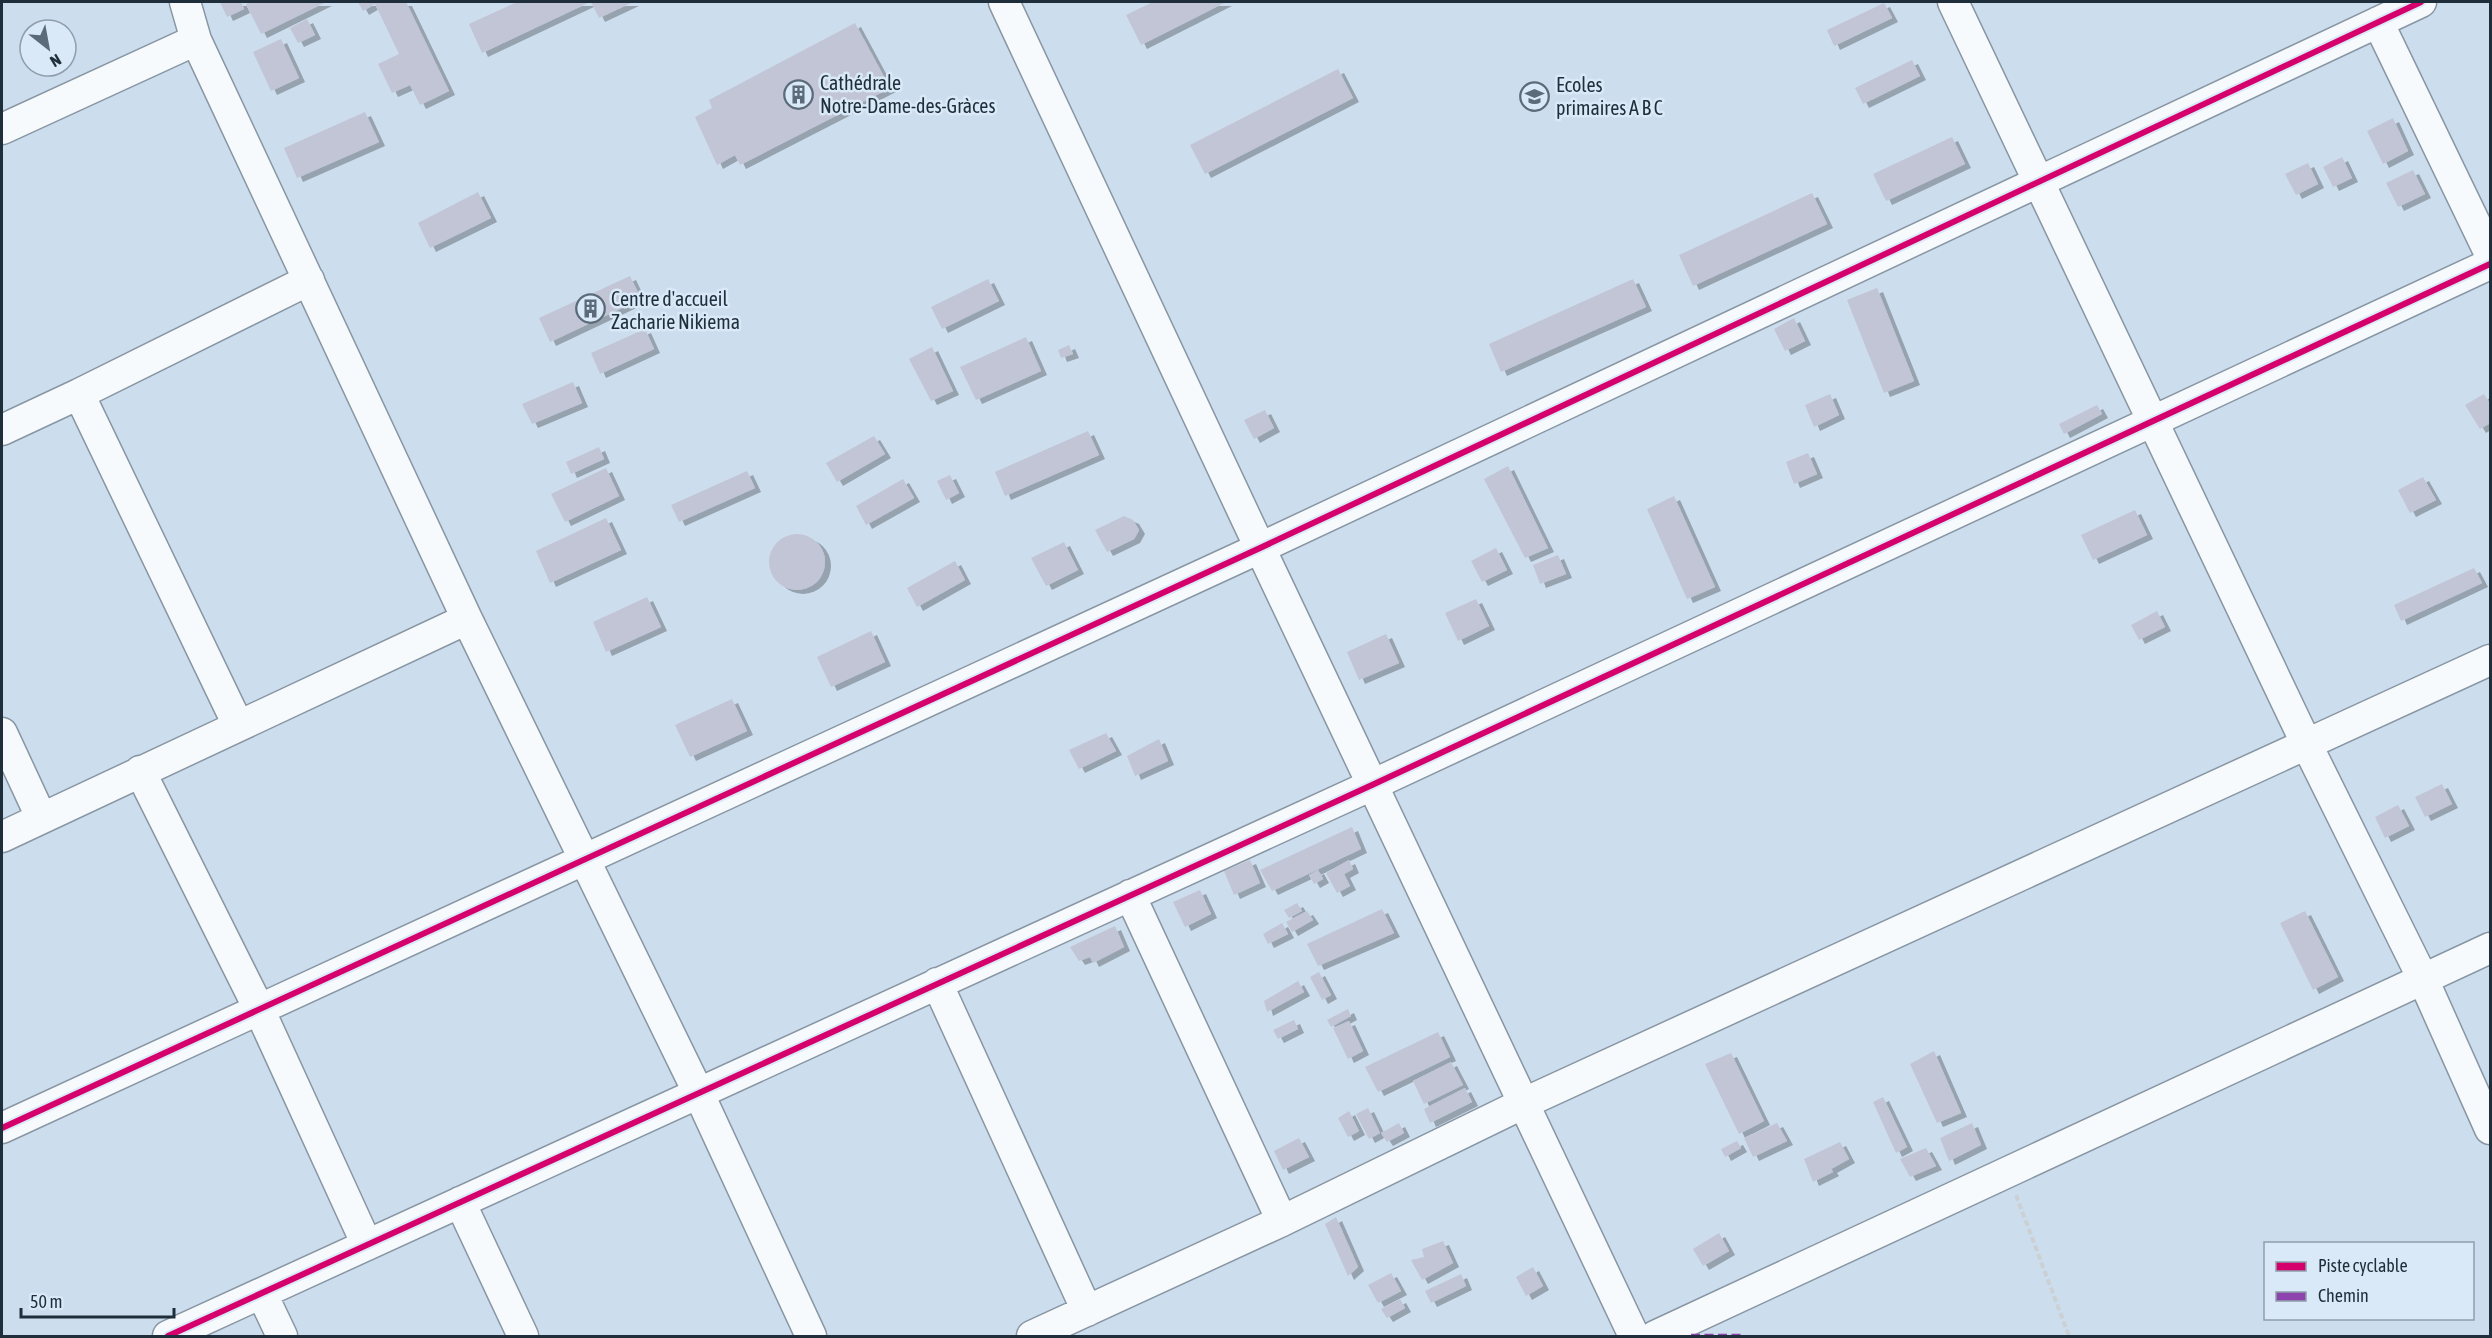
<svg xmlns="http://www.w3.org/2000/svg" width="2492" height="1338" viewBox="0 0 2492 1338" font-family="'Asap Condensed',sans-serif">
<style>
.building{fill:#c2c5d5;filter:url(#shadow)}
.lines{fill:none;stroke-linecap:round;stroke-linejoin:round}
.minor-casing{stroke:#8896a3;stroke-width:33}
.path{stroke:#cbd0d5;stroke-width:4;stroke-dasharray:6 3;stroke-linecap:butt}
.minor{stroke:#f7fafc;stroke-width:30}
.quiet{stroke:#8e44ad;stroke-width:4.5;stroke-dasharray:9 4.5;stroke-linecap:butt}
.cycleway-casing{stroke:#dae9f7;stroke-width:10}
.cycleway{stroke:#d6006c;stroke-width:6}
.labels{text-anchor:middle;dominant-baseline:central;stroke-width:5;stroke-linejoin:round;paint-order:stroke}
.poi-label{font-size:20px;fill:#1e2e3b;stroke:#dae9f7;text-anchor:start}
</style>
<defs>
<filter id="shadow"><feDropShadow dx="6" dy="4" stdDeviation="0" flood-color="#0004"/></filter>
</defs>
<rect width="100%" height="100%" fill="#ccdded"/>
<path class="building" d="M220,2H241L244,9L227,17Z
M251,2H326L261,34L246,4Z
M358,2H406L449,91L420,105L410,85L392,93L378,64L399,54L375,4L363,11Z
M517,2H590L482,53L469,24Z
M591,2H633L599,18Z
M1153,2H1226L1141,45L1126,15Z
M1884,3L1892,18L1834,46L1827,30Z
M307,19L315,35L298,43L290,28Z
M855,23L890,88L740,165L735,155L717,165L695,117L712,108L709,100Z
M281,39L299,78L271,91L253,52Z
M1912,60L1920,76L1863,104L1855,88Z
M1338,69L1353,98L1205,174L1190,145Z
M365,112L379,142L297,178L284,148Z
M2393,118L2408,151L2383,164L2367,131Z
M1952,137L1965,164L1886,201L1873,174Z
M2342,157L2352,178L2333,187L2323,167Z
M2308,163L2318,184L2296,195L2285,174Z
M2413,170L2425,194L2398,207L2386,183Z
M478,192L491,218L430,248L418,223Z
M1812,193L1827,224L1693,286L1679,255Z
M630,276L641,299L550,342L539,318Z
M988,279L999,301L942,329L931,307Z
M1633,279L1646,307L1501,372L1489,344Z
M1877,288L1914,381L1884,393L1847,300Z
M1794,318L1805,341L1785,351L1774,329Z
M645,329L654,349L600,374L591,353Z
M1026,337L1041,371L976,400L960,367Z
M1069,345L1073,354L1061,358L1058,350Z
M932,347L953,391L931,401L909,359Z
M573,382L582,403L532,424L522,404Z
M1830,394L1839,415L1814,427L1805,405Z
M2484,394L2490,404V423L2480,429L2465,405Z
M2097,405L2102,414L2064,434L2059,424Z
M1265,410L1274,428L1254,439L1244,420Z
M1088,431L1099,455L1005,496L995,472Z
M874,436L885,454L837,482L826,463Z
M599,447L604,459L571,474L566,462Z
M1808,453L1817,474L1794,484L1786,462Z
M1508,466L1548,548L1525,558L1484,479Z
M606,468L619,496L565,522L551,494Z
M747,471L755,488L679,522L671,505Z
M950,475L959,493L946,500L937,481Z
M2423,477L2436,500L2410,513L2398,490Z
M903,479L914,498L866,525L856,506Z
M1674,496L1715,587L1687,599L1647,509Z
M2135,510L2147,535L2093,560L2081,535Z
M1124,516L1133,520L1139,530L1134,539L1107,552L1095,530Z
M606,518L621,550L550,583L536,551Z
M769 562a28 28 0 1 1 56 0a28 28 0 1 1-56 0Z
M1064,542L1078,570L1046,586L1031,558Z
M1496,548L1507,570L1482,582L1471,561Z
M1558,555L1566,574L1540,584L1533,565Z
M955,561L965,580L917,607L907,588Z
M2474,568L2482,583L2401,621L2394,605Z
M647,597L661,627L606,652L593,622Z
M1476,599L1489,626L1458,641L1445,613Z
M2157,611L2165,627L2139,640L2131,625Z
M871,631L885,662L831,687L817,657Z
M1386,634L1399,663L1359,680L1347,652Z
M732,699L747,731L690,757L675,725Z
M1106,733L1116,751L1079,769L1069,750Z
M1159,739L1168,761L1135,776L1127,756Z
M2442,784L2452,804L2425,817L2415,797Z
M2398,805L2409,826L2385,838L2375,817Z
M1352,827L1361,849L1272,891L1260,870Z
M1250,860L1260,883L1234,895L1224,871Z
M1349,860L1353,869L1344,874L1350,886L1337,893L1326,873Z
M1318,870L1323,879L1314,884L1309,875Z
M1200,890L1211,914L1185,927L1173,902Z
M1297,903L1302,911L1289,918L1284,910Z
M1382,909L1394,933L1318,966L1307,944Z
M1307,911L1313,920L1292,932L1286,922Z
M2305,911L2338,977L2313,990L2280,923Z
M1282,923L1288,934L1268,944L1263,934Z
M1115,926L1124,947L1093,963L1090,957L1079,961L1070,947Z
M1319,972L1331,995L1322,1000L1310,977Z
M1298,981L1304,992L1267,1012L1264,1001Z
M1348,1009L1351,1016L1331,1027L1327,1020Z
M1294,1020L1298,1029L1278,1039L1273,1030Z
M1349,1021L1363,1051L1348,1059L1333,1028Z
M1438,1032L1450,1057L1378,1092L1365,1067Z
M1934,1051L1961,1113L1937,1123L1910,1064Z
M1731,1053L1764,1121L1739,1134L1705,1064Z
M1451,1062L1463,1085L1424,1104L1413,1081Z
M1465,1088L1472,1102L1430,1123L1424,1109Z
M1883,1097L1907,1147L1896,1153L1873,1102Z
M1368,1108L1380,1133L1369,1139L1356,1114Z
M1349,1111L1359,1131L1348,1137L1338,1118Z
M1399,1123L1404,1133L1387,1142L1381,1133Z
M1777,1123L1787,1141L1753,1157L1744,1138Z
M1972,1123L1981,1145L1949,1161L1940,1138Z
M1299,1138L1309,1157L1283,1170L1274,1151Z
M1737,1141L1741,1148L1725,1157L1721,1149Z
M1840,1142L1849,1159L1831,1169L1833,1172L1813,1182L1804,1159Z
M1926,1148L1936,1166L1910,1177L1900,1159Z
M1336,1217L1358,1267L1348,1276L1325,1224Z
M1719,1233L1729,1251L1703,1266L1693,1249Z
M1443,1241L1453,1263L1422,1280L1411,1260L1424,1257L1422,1249Z
M1533,1267L1543,1286L1526,1296L1516,1277Z
M1391,1273L1401,1291L1378,1303L1368,1285Z
M1461,1274L1466,1286L1431,1303L1425,1291Z
M1400,1299L1405,1308L1387,1318L1381,1309Z"/>
<g class="lines">
<defs>
<path id="minor" d="M185,2L196,40L467,619L698,1092L811,1336
M1004,2L1260,548L1634,1336
M1953,2L2306,743L2423,979L2490,1129
M2378,22L2490,254
M2,129L196,40
M79,394L238,725
M2,430L79,394L309,280
M2,733L41,817
M140,771L259,1009L367,1245
M2,837L467,619
M1130,895L1282,1221
M937,983L1087,1311
M2,1128L1260,548L2421,2
M460,1202L523,1336
M262,1294L282,1336
M168,1336L1372,785L2490,264
M1032,1336L1282,1221L1522,1104L2490,660
M1655,1336L2490,948"/>
</defs>
<use href="#minor" class="minor-casing"/>
<path class="path" d="M2016,1195L2069,1336"/>
<use href="#minor" class="minor"/>
<path class="quiet" d="M1691,1336H1745"/>
<defs>
<path id="cycleway" d="M2,1128L1260,548L2421,2
M168,1336L1372,785L2490,264"/>
</defs>
<use href="#cycleway" class="cycleway-casing"/>
<use href="#cycleway" class="cycleway"/>
</g>
<defs>
<symbol id="building-ring" viewBox="-11 -11 22 22"><circle r="9.5" fill="#dae9f7" stroke="#5b6b79" stroke-width="1.5"/><path d="M-4-6H4V6H1V3H-1V6H-4ZM-2.5-4.3h1.7v1.8h-1.7ZM.8-4.3h1.7v1.8H.8ZM-2.5-1h1.7V.8h-1.7ZM.8-1h1.7V.8H.8Z" fill="#5b6b79"/></symbol>
<symbol id="school-ring" viewBox="-11 -11 22 22"><circle r="9.5" fill="#dae9f7" stroke="#5b6b79" stroke-width="1.5"/><path d="M0-5L7-2L0 1L-7-2ZM-4 1L0 2.5L4 1V4Q0 6-4 4Z" fill="#5b6b79"/></symbol>
</defs>
<g fill-rule="evenodd">
<use href="#building-ring" x="782" y="78" width="33" height="33"/>
<use href="#school-ring" x="1518" y="80" width="33" height="33"/>
<use href="#building-ring" x="574" y="292" width="33" height="33"/>
</g>
<g class="labels">
<g class="poi-label">
<text x="820" y="82">Cathédrale<tspan x="820" dy="23">Notre-Dame-des-Gràces</tspan></text>
<text x="1556" y="84">Ecoles<tspan x="1556" dy="23">primaires A B C</tspan></text>
<text x="611" y="298">Centre d'accueil<tspan x="611" dy="23">Zacharie Nikiema</tspan></text>
</g>
</g>
<rect width="2492" height="1338" fill="none" stroke="#1e2e3b" stroke-width="6"/>
<rect x="2264" y="1242" width="210" height="78" fill="#dae9f7" stroke="#8f9eac" stroke-width="1.5"/>
<rect x="2276" y="1262" width="30" height="9" fill="#d6006c" stroke="#8f9eac" stroke-width="1.5"/>
<text x="2318" y="1272" font-size="18" fill="#1e2e3b">Piste cyclable</text>
<rect x="2276" y="1292" width="30" height="9" fill="#8e44ad" stroke="#8f9eac" stroke-width="1.5"/>
<text x="2318" y="1302" font-size="18" fill="#1e2e3b">Chemin</text>
<g transform="translate(48 48) rotate(149)"><circle r="28" fill="#dae9f7" stroke="#8f9eac" stroke-width="1.5"/>
<path d="M0-4.5L10 22L0 15L-10 22Z" fill="#5b6b79"/>
<text y="-9" font-size="16" font-weight="bold" text-anchor="middle" fill="#1e2e3b">N</text>
</g>
<path d="M21 1308v9h153v-9" fill="none" stroke="#1e2e3b" stroke-width="3"/>
<text x="30" y="1308" font-size="18" fill="#1e2e3b" stroke="#dae9f7" stroke-width="4.5" paint-order="stroke">50 m</text>
</svg>
